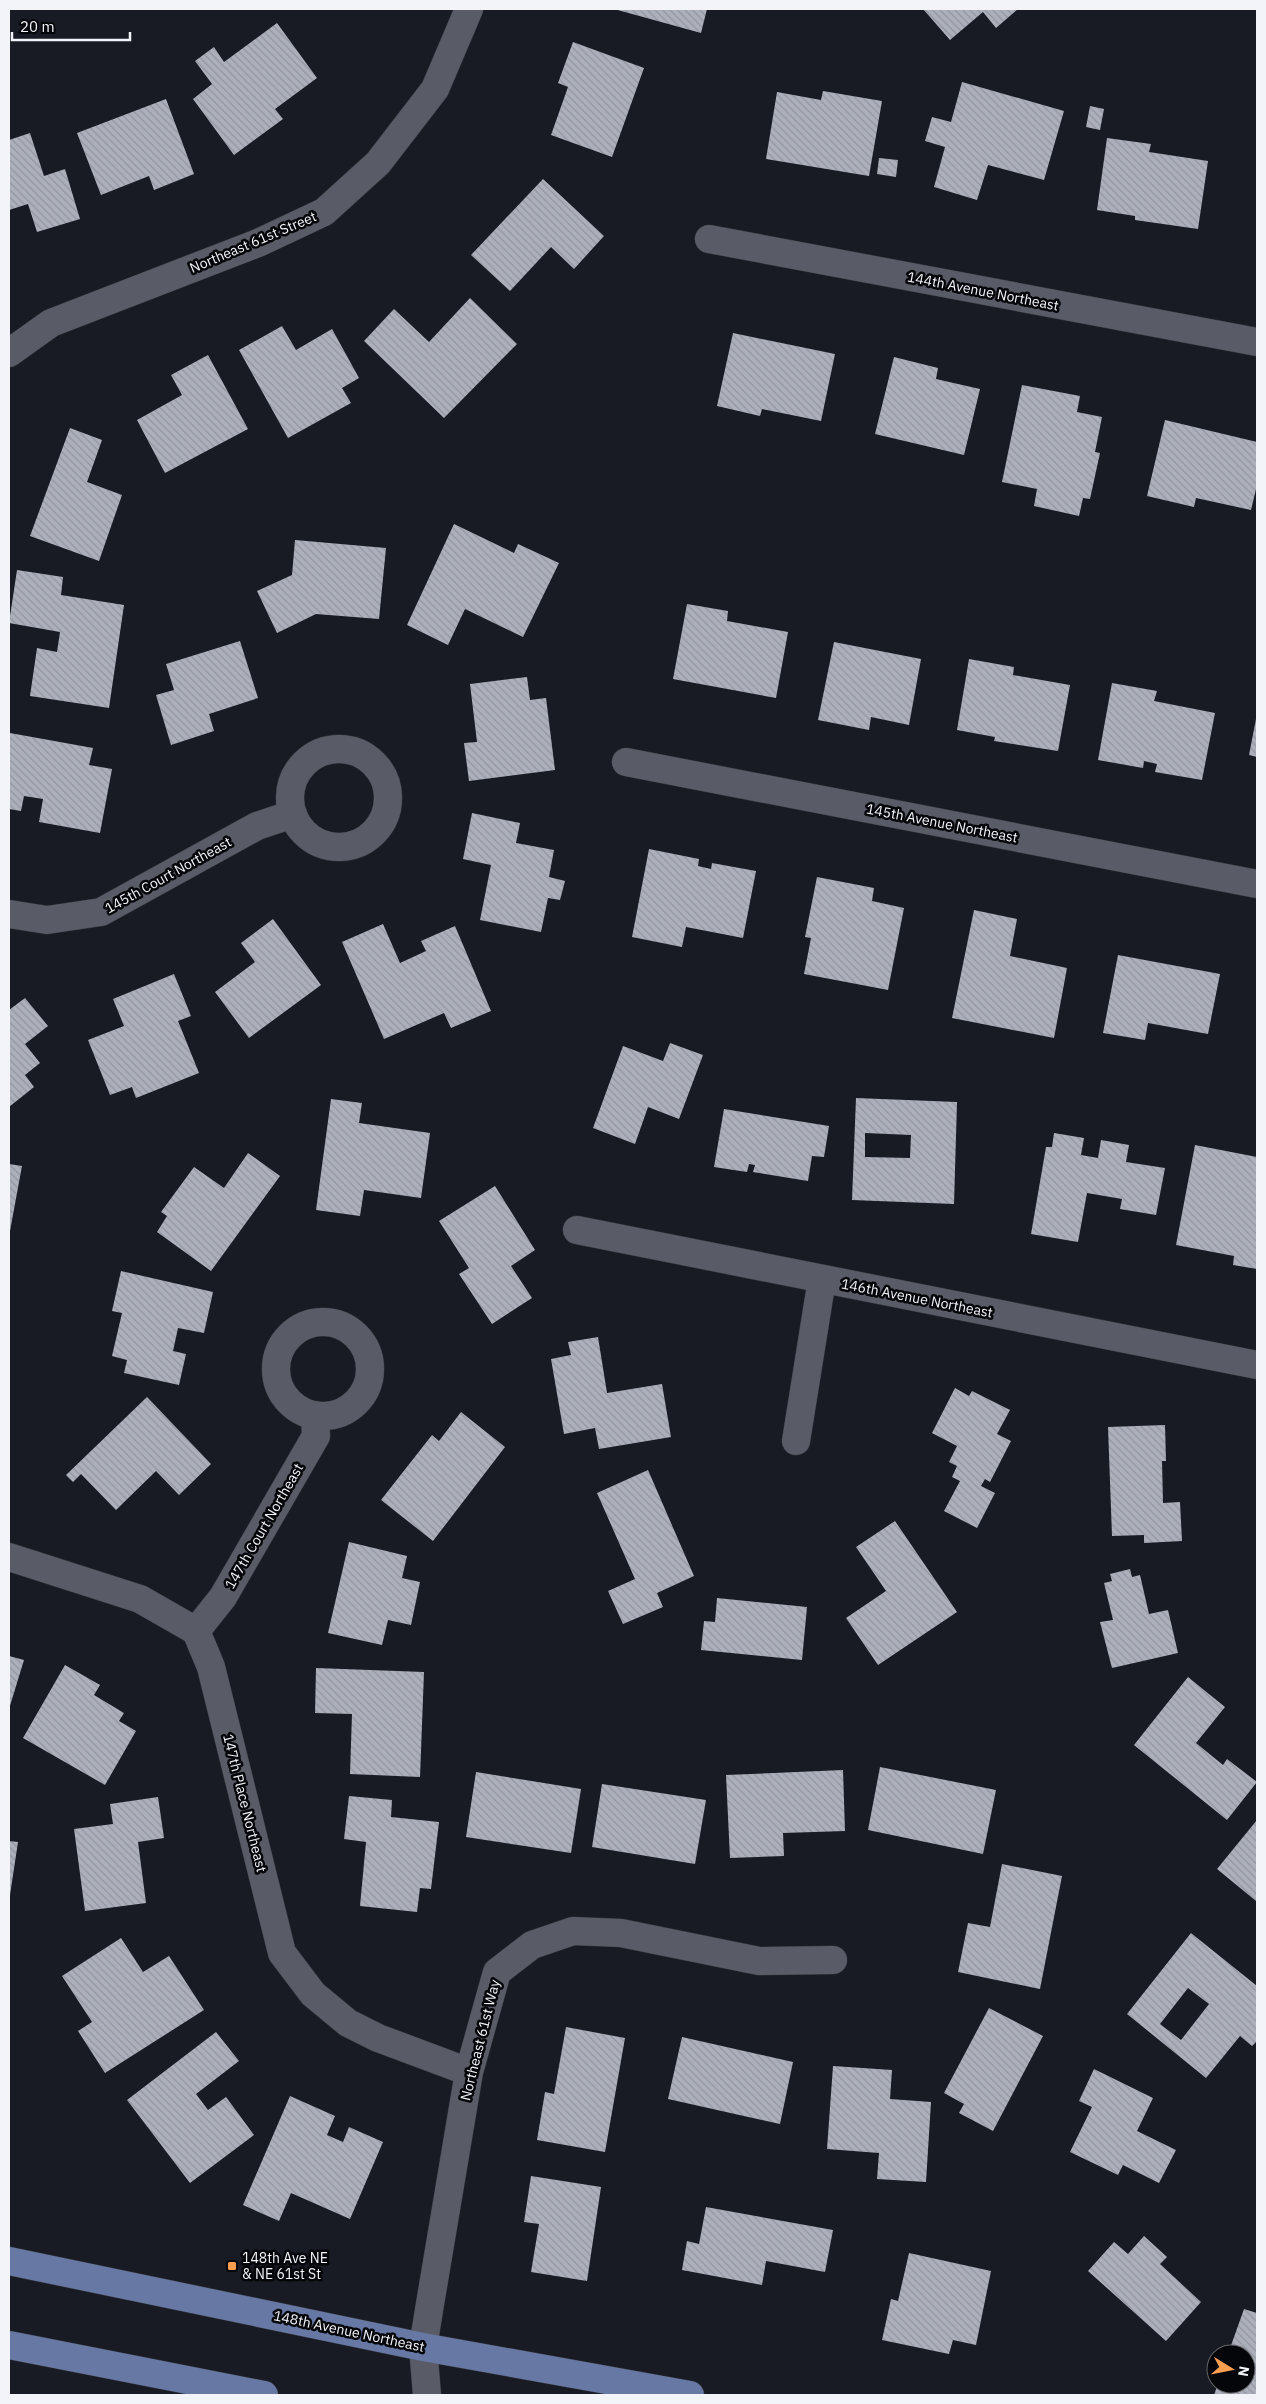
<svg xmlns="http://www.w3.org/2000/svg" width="1266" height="2404" viewBox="0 0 1266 2404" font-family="'IBM Plex Sans',sans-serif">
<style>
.building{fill:url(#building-back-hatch);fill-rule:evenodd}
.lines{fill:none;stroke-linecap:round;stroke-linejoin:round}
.minor-casing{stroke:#34363c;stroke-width:29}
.primary-casing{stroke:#34363c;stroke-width:29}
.minor{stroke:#595c66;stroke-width:28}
.primary{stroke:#6778a5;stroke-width:28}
.poi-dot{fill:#fb9e50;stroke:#050609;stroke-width:2}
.labels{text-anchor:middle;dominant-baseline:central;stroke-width:5;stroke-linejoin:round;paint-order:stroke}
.street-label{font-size:14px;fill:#f2f4fa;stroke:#050609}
.poi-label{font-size:14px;fill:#f2f4fa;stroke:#050609;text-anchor:start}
</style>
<defs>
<pattern id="building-back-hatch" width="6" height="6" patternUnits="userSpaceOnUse" patternTransform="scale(1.25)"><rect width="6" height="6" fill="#acb0bb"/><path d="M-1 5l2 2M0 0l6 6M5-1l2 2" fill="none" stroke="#93969f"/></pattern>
</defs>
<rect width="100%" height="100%" fill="#181b23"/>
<path class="building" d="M614,9H707L701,33Z
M923,9H1018L996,28L983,12L950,40Z
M277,23L317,78L275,109L283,119L234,155L193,99L212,84L195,61L214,47L224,62Z
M573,42L644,68L612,157L551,135L568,87L558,83Z
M962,82L1064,111L1044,180L988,165L977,200L934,187L945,147L925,141L932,117L951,122Z
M823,91L882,101L869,176L766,159L777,92L821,100Z
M166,99L194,174L154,190L149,176L101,195L77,133Z
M1090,106L1104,109L1100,130L1086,127Z
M30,133L44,176L65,169L80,219L37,232L28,204L9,210V140Z
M1107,138L1151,144L1149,152L1208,161L1198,229L1135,220V216L1097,210Z
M879,158L898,160L896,177L877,174Z
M543,179L604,236L574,269L551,247L510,291L471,255Z
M470,298L517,344L444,418L364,341L394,309L429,342Z
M282,326L296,350L332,329L359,378L342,388L351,403L288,438L239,350Z
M733,333L835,354L821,421L762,409L760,416L717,406Z
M208,355L248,429L165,473L137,420L182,395L171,375Z
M894,357L938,368L936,379L980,389L964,455L875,434Z
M1022,385L1080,396L1077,412L1102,417L1095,452L1100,453L1090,499L1083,498L1079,516L1034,506L1037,489L1002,482Z
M1165,420L1257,442V485L1251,510L1196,498L1194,507L1147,496Z
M70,428L102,440L87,482L122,495L99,561L30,536Z
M454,524L514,553L518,544L559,563L523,637L465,609L448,645L407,625Z
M295,540L386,548L379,619L316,614L277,633L257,591L292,575Z
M17,570L63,577L61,595L124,605L109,708L30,696L37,648L57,652L60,632L9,623Z
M687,604L728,611L727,621L788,632L776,698L673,679Z
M240,641L258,698L209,714L214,731L171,745L156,695L174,690L166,664Z
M834,642L921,659L909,725L871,717L869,730L818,720Z
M969,659L1014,667L1013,675L1070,685L1058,751L994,741L995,737L957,730Z
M527,677L530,700L546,698L555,770L469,781L464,743L477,742L470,684Z
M1112,683L1157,691L1154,701L1215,713L1202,780L1155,772L1157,764L1144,761L1143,768L1098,760Z
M1256,719H1257V757L1249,755Z
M10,733L93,748L89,765L112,769L100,833L39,822L43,799L24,796L21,811L9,809Z
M472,813L520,823L516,843L554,850L549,877L565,881L560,900L548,898L541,932L480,920L491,865L463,859Z
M649,849L699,859L698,866L711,869L712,863L756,871L743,938L686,927L682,947L632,937Z
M817,877L874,888L872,901L904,908L888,990L804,974L811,938L805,937Z
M974,910L1017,919L1010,956L1067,968L1054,1038L952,1018Z
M273,919L321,985L249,1038L215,992L255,962L241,943Z
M383,924L400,963L426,951L421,941L455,926L491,1011L451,1028L444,1013L384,1039L342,942Z
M1118,955L1220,974L1208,1034L1148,1023L1145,1040L1103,1033Z
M174,974L191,1016L178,1021L199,1073L136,1098L132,1087L110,1095L88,1040L124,1026L113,999Z
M25,998L48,1026L25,1044L40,1063L25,1075L34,1087L9,1107V1010Z
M670,1043L703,1055L679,1119L648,1107L635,1144L593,1128L623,1046L663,1061Z
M856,1098L957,1102L954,1204L852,1200ZM865,1133L911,1135L910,1158L865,1157Z
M331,1099L362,1103L359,1123L430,1133L421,1198L364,1190L360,1216L316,1210Z
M724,1109L829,1126L824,1157L812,1156L808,1181L753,1172L755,1165L749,1164L747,1172L714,1167Z
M1054,1133L1084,1138L1081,1155L1098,1158L1101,1140L1129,1145L1126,1162L1165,1168L1156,1215L1120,1209L1122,1199L1087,1193L1078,1242L1031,1234L1046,1147H1052Z
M1195,1145L1257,1157V1269L1233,1265L1234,1256L1176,1245Z
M248,1153L280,1176L211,1271L157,1232L167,1216L161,1212L194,1167L224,1188Z
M9,1164L22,1166L10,1231H9Z
M495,1186L535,1250L511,1266L532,1298L492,1324L459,1274L469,1268L439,1221Z
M121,1271L213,1292L204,1333L178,1328L173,1351L186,1354L179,1385L124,1373L127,1360L112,1356L122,1313L112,1311Z
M598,1337L607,1393L662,1384L671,1437L599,1449L595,1428L564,1434L551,1359L571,1355L568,1342Z
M955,1388L969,1396L972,1391L1010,1410L997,1434L1011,1441L990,1482L985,1479L981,1486L995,1493L977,1528L944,1511L960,1481L952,1477L957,1466L949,1462L957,1446L932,1433Z
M147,1397L211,1464L179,1495L156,1471L116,1510L81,1474L73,1482L66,1475Z
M461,1412L505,1447L433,1541L381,1500L432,1435L439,1441Z
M1165,1425L1166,1461H1162L1163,1503L1180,1502L1182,1541L1144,1543V1535L1112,1536L1108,1427Z
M648,1470L694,1576L657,1593L663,1607L623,1624L608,1591L635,1579L597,1493Z
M895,1521L957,1612L878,1665L846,1618L886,1591L856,1547Z
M349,1542L407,1556L402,1578L420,1582L411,1625L388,1620L382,1645L328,1633Z
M1130,1569L1132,1577L1140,1575L1149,1614L1168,1610L1178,1653L1112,1668L1100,1622L1113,1620L1104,1583L1112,1581L1110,1574Z
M717,1598L807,1607L802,1660L701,1650L704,1621L715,1622Z
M9,1656L24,1660L9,1709Z
M65,1665L100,1685L94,1695L124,1713L119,1721L136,1731L105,1785L23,1738Z
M316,1668L424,1672L420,1777L350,1774L352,1714L315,1713Z
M1188,1677L1225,1707L1196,1743L1223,1765L1227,1759L1257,1782L1227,1820L1134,1745Z
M880,1767L996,1790L983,1854L868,1830Z
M843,1770L845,1831L783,1833L784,1856L730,1858L726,1775Z
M476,1772L581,1789L571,1853L466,1837Z
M602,1784L706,1800L695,1864L592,1847Z
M349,1796L392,1800L391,1817L439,1822L431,1889L420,1888L417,1912L360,1906L366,1842L344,1839Z
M158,1797L164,1838L138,1842L146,1903L85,1911L74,1829L113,1824L110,1804Z
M1257,1820V1899L1256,1901L1217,1869Z
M9,1841L18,1842L10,1895H9Z
M1002,1864L1062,1876L1040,1989L958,1972L968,1923L990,1927Z
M1191,1933L1257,1986V2041L1252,2046L1240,2036L1206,2078L1127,2014ZM1188,1988L1209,2004L1181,2040L1160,2024Z
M121,1938L143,1972L169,1956L204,2010L105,2073L78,2031L92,2022L62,1976Z
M989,2008L1043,2036L993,2131L959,2113L964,2104L944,2093Z
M566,2027L625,2038L605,2152L537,2140L545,2092L554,2094Z
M216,2032L239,2061L196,2094L208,2110L226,2097L254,2135L190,2183L127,2100Z
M682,2037L793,2062L780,2124L668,2099Z
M833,2066L892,2070L890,2099L931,2102L926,2182L877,2179L879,2153L827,2149Z
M1094,2069L1153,2098L1137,2131L1176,2150L1159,2183L1123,2165L1118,2175L1070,2152L1092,2107L1079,2101Z
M290,2096L335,2116L327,2135L343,2142L349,2127L383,2142L350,2219L291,2193L279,2221L243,2205Z
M531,2176L601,2187L587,2281L531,2272L539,2224L524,2222Z
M706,2207L833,2230L825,2272L766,2261L762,2285L682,2270L687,2241L699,2244Z
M1144,2236L1167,2257L1160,2264L1201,2302L1166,2341L1088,2271L1114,2242L1128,2254Z
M909,2253L991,2271L976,2345L953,2340L949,2354L882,2340L891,2299L898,2301Z
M1244,2309L1257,2313V2395H1214L1218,2384H1246V2354H1228Z"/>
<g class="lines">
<defs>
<path id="minor" d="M709,239L1257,342
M9,353L51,323L258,243L324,212L378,163L435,89L469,9
M290 798a49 49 0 1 1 98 0a49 49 0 1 1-98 0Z
M626,762L1257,884
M9,914L47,920L101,912L257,826L293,814
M577,1230L1257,1365
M276 1369a47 47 0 1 1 94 0a47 47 0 1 1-94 0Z
M796,1441L822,1279
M9,1557L140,1599L196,1631L211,1667L282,1953L313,1994L348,2023L378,2038L469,2072
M196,1631L223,1597L316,1436L315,1415
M427,2395L423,2347L430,2304L469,2072L497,1972L532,1945L573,1931L621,1933L759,1961L833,1960"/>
<path id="primary" d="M9,2261L423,2347L690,2395
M9,2345L264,2395"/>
</defs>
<use href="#minor" class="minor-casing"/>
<use href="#primary" class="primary-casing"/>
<use href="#minor" class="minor"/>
<use href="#primary" class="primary"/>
</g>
<rect class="poi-dot" x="227" y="2261" width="10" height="10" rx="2.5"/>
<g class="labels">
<g class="street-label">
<text transform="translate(253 242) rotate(-23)">Northeast 61st Street</text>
<text transform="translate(983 291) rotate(11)">144th Avenue Northeast</text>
<text transform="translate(942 823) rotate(11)">145th Avenue Northeast</text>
<text transform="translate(168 875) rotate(-29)">145th Court Northeast</text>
<text transform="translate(917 1298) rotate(11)">146th Avenue Northeast</text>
<text transform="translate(264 1526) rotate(-60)">147th Court Northeast</text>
<text transform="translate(245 1803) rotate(76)">147th Place Northeast</text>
<text transform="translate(480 2040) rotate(-76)">Northeast 61st Way</text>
<text transform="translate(349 2331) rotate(12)">148th Avenue Northeast</text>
</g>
<g class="poi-label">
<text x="242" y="2258">148th Ave NE<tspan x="242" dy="16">&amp; NE 61st St</tspan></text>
</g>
</g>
<rect width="1266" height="2404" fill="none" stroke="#f2f4fa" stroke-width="20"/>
<g transform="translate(1231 2369) rotate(100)"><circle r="24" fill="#050609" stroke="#646569"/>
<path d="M0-4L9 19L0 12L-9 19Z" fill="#fb9e50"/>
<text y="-8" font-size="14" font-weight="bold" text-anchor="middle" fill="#f2f4fa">N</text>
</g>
<path d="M12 32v8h118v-8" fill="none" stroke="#f2f4fa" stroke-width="2.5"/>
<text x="20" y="32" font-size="15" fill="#f2f4fa" stroke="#050609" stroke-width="4" paint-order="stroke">20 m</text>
</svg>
